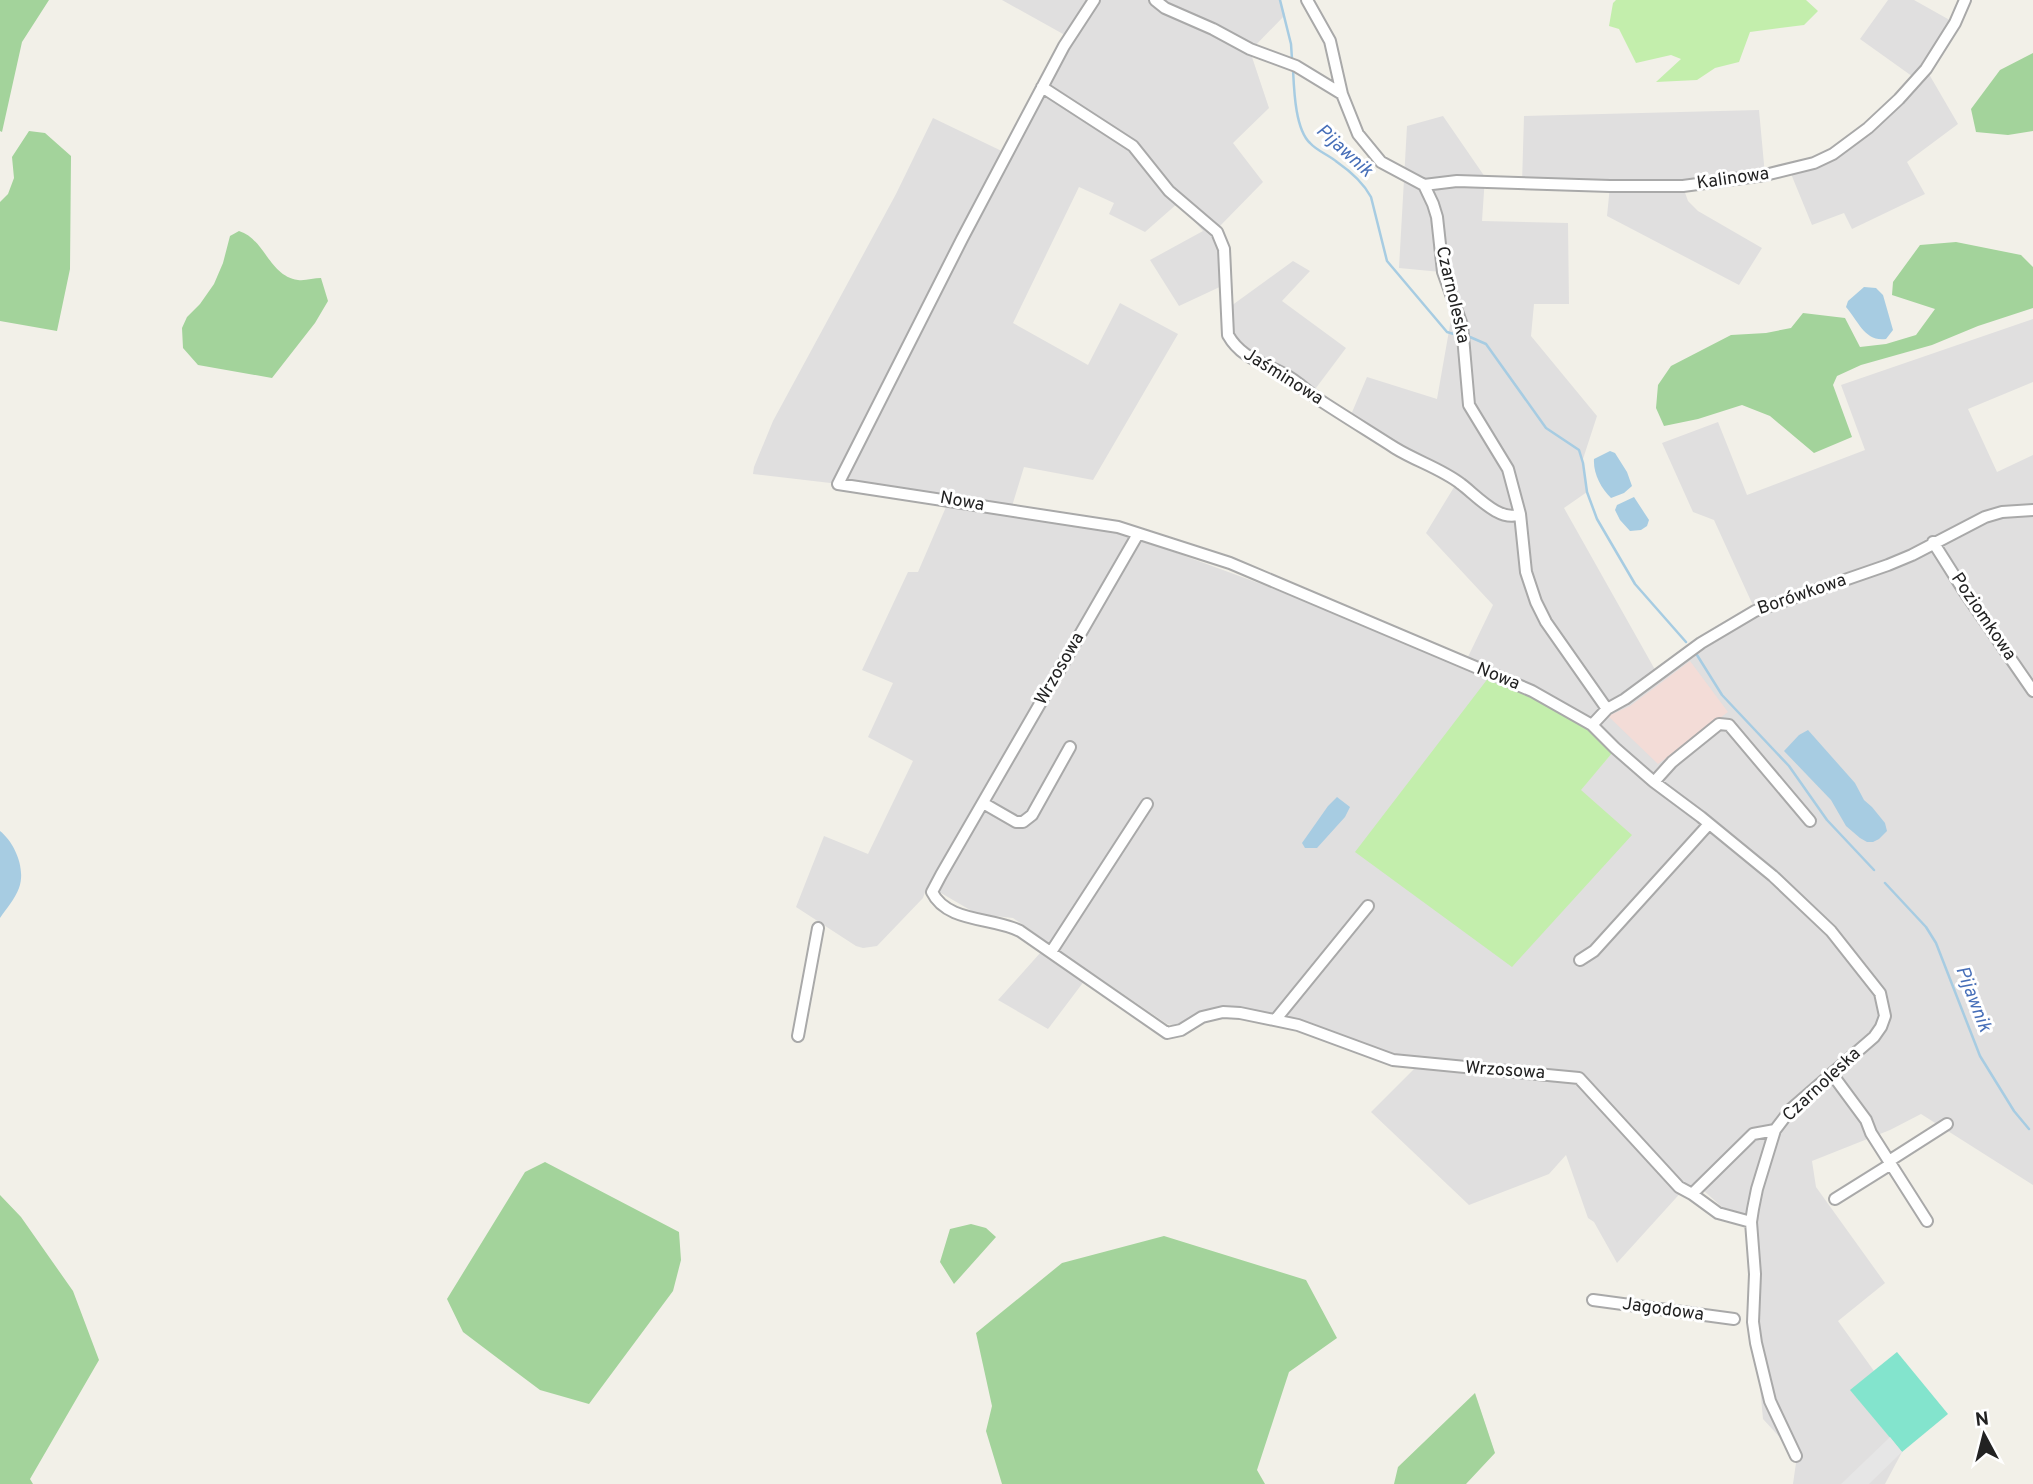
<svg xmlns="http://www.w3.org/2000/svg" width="2033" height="1484" viewBox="0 0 2033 1484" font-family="Overpass,sans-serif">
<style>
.residential{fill:#e0dfdf}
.commercial{fill:#f3dcd7}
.grass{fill:#c3eeac}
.forest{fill:#a3d39b}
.pitch{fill:#83e4cd}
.parking{fill:#e6e6e6}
.water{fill:#a7cce2}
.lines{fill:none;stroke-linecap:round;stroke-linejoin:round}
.stream{stroke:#a7cce2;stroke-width:2.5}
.minor-casing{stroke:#a9a9a9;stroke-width:14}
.minor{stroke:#fff;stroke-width:10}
.labels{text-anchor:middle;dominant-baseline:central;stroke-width:6;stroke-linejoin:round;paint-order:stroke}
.street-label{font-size:18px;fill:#222;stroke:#fff}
.water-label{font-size:19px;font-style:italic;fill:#476fb8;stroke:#fff}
</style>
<rect width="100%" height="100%" fill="#f2f0e8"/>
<path class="residential" d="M1002,0H1280L1285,15L1250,51L1269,108L1233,143L1263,182L1219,227L1231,306L1293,261L1310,271L1282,301L1346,348L1307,400L1256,368L1227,346L1224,285L1179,306L1150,260L1203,231L1178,203L1145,232L1109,214L1114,203L1079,187L1013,323L1088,365L1120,303L1178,334L1093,480L1024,467L1009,516L1125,534L1261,584L1491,675L1580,790L1613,752L1587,725L1466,661L1493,605L1426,533L1459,479L1350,417L1367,377L1437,399L1453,308L1441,272L1399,268L1407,126L1443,116L1485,177L1482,221L1568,223L1569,304H1534L1531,336L1597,416L1582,462L1587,492L1564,508L1658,675L1756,612L1714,520L1693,512L1662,443L1718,422L1747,495L1865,450L1841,385L2033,319V382L1968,409L1997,472L2033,455V1185L1921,1114L1890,1130L1812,1161L1816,1187L1885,1283L1838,1321L1874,1371L1851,1390L1902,1452L1885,1484H1793L1797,1456L1763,1419L1754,1322V1221L1745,1214L1722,1207L1704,1191L1685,1188L1617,1263L1594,1222L1588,1218L1566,1155L1549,1174L1469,1205L1371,1112L1423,1060L1379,1056L1331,1035L1222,1012L1178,1026L1167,1024L1091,972L1048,1029L998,1000L1049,943L1013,918L977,914L941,893L926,889L923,898L877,946L863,948L856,946L796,907L824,836L868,854L913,761L868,737L893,683L862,670L908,572H918L949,500L839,484L753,474L754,467L773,421L896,194L933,118L1010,155L1072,39Z
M1888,0H1914L1955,23L1926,69L1958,124L1907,162L1925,194L1852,229L1844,213L1812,225L1789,169L1834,154L1916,79L1860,39Z
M1759,110L1765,175L1683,187L1688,201L1698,211L1762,248L1739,285L1607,216L1610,186L1522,183L1524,116Z"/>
<path class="commercial" d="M1690,661L1728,712L1658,764L1608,716L1630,706Z"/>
<path class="grass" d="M1616,0H1806L1818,11L1804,25L1750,32L1739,62L1715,68L1697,80L1656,82L1681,59L1671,55L1636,63L1619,29L1609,26L1613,3Z
M1489,677L1525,693L1588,728L1613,752L1581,790L1632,835L1512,967L1355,852Z"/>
<path class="forest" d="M0,0H49L22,42L2,132L0,131Z
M2033,53V131L2008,135L1976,132L1971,109L2000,70Z
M29,131L45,133L71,156L70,269L57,331L0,321V202L8,194L14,178L12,157Z
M239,231C265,239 269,276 298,280C305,281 314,278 321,278L328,301L315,323L272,378L198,365L183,348L182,328L187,317L200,304L214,284L223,263L230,236Z
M1956,242L2021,255L2033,267V308L1978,326L1932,345L1861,365L1837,376L1833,385L1852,437L1814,453L1770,416L1742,405L1698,419L1664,426L1656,408L1658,385L1671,366L1731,335L1766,333L1791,328L1803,313L1845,318L1860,347L1886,344L1916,335L1935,309L1892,295L1893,282L1920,245Z
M545,1162L679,1232L681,1260L673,1291L589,1404L540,1390L463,1332L447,1299L525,1172Z
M0,1195L21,1217L73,1291L99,1360L30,1479L33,1484H0Z
M971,1224L986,1228L996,1237L954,1284L940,1262L950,1229Z
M1164,1236L1306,1280L1337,1338L1289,1372L1257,1470L1265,1484H1002L986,1431L992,1406L976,1333L1062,1263Z
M1475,1393L1495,1453L1466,1484H1394L1398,1467Z"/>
<path class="pitch" d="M1897,1352L1948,1414L1902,1452L1850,1390Z"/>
<path class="parking" d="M1890,1437L1902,1452L1869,1484H1841Z"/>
<path class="water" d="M1864,287L1876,288L1883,295L1893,330L1886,339C1865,342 1859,322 1846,307L1848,301Z
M1610,451L1615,453L1627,472L1632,486L1624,493L1611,498C1601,488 1593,473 1594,459Z
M1634,497L1649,520L1647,526L1641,530L1630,531L1620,520L1615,510L1617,505Z
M1808,730L1855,783L1864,800L1872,807L1885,823L1887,831L1879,839L1873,842H1867L1860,838L1846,826L1831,800L1784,751L1799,735Z
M1337,797L1350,807L1345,817L1317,848H1305L1302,843L1328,806Z
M0,831C15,843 26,869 19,888C15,899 6,909 0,918Z"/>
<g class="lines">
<path class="stream" d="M1280,0L1291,44L1292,59
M1293,69C1294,89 1295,129 1310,143C1317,151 1329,155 1337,162C1350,171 1364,184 1371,197L1387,261L1447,332L1457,335
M1470,337L1486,344L1546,428L1579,450L1583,463L1587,492L1597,519L1635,584L1686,642
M1697,655L1722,695L1789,766L1827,820L1874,870
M1885,883L1926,927L1936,943L1980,1056L2014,1111L2029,1129"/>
<defs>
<path id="minor" d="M1094,0L1064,46L962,239L838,484L1118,527L1230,563L1532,691L1592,725L1615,748L1654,782L1701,817L1773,876L1831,931L1880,993L1885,1016L1881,1027L1874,1037L1791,1109L1775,1130L1757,1189L1753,1209L1751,1222L1755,1274L1753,1322L1756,1343L1770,1401L1796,1456
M1155,0L1165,8L1213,29L1250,49L1296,66L1342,94
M1307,0L1330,41L1342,94L1358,134L1381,162L1424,185L1433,204L1437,217L1443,272L1462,325L1469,405L1508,469L1520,514L1526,572L1536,602L1546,622L1607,709
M1042,87L1133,146L1169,191L1217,232L1224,249L1228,335C1241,358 1262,362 1284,374C1296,380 1307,391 1318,399C1344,416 1370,432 1395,448C1416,461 1442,469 1461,484C1476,495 1500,523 1520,514
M1424,185L1457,181L1610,186H1683L1765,175L1814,163L1833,154L1868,128L1899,99L1926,69L1955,23L1965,0
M1138,534L941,875L932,892C947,923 994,917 1020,931L1167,1033L1181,1030L1202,1017L1223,1012L1240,1013L1298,1025L1393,1060L1579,1078L1679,1187L1692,1194L1718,1213L1751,1222
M1933,542L1964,591L2033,691
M1592,725L1607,709L1625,699L1701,643L1755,611L1888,565L1912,555L1985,517L2002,512L2033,510
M1654,782L1672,762L1719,724L1729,725L1810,821
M983,803L1016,822H1023L1032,815L1070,747
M1051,952L1147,804
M1580,960L1594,951L1709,824
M1276,1019L1368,906
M798,1036L818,928
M1832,1074L1866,1120L1871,1133L1927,1221
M1889,1161L1947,1124
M1692,1194L1753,1134L1775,1130
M1835,1199L1891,1164
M1593,1300L1734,1319"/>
</defs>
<use href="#minor" class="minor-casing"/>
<use href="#minor" class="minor"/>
</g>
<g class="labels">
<g class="street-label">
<text transform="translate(1733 179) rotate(-8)">Kalinowa</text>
<text transform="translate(1452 295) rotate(77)">Czarnoleska</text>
<text transform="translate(1283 377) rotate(32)">Jaśminowa</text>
<text transform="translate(962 502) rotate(10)">Nowa</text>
<text transform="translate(1802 595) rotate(-19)">Borówkowa</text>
<text transform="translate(1983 617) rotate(56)">Poziomkowa</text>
<text transform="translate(1060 669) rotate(-60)">Wrzosowa</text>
<text transform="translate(1498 677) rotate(22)">Nowa</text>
<text transform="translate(1505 1071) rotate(4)">Wrzosowa</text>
<text transform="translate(1822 1085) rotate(-43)">Czarnoleska</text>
<text transform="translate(1663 1310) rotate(8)">Jagodowa</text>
</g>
<g class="water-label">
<text transform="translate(1344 151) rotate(42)">Pijawnik</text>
<text transform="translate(1973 999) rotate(69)">Pijawnik</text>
</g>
</g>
<g transform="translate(1984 1435) rotate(353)" stroke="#ffffff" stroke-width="5" paint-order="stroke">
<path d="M0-5L12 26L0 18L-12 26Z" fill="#222222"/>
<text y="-10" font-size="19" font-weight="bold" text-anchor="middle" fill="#222222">N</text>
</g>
</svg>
